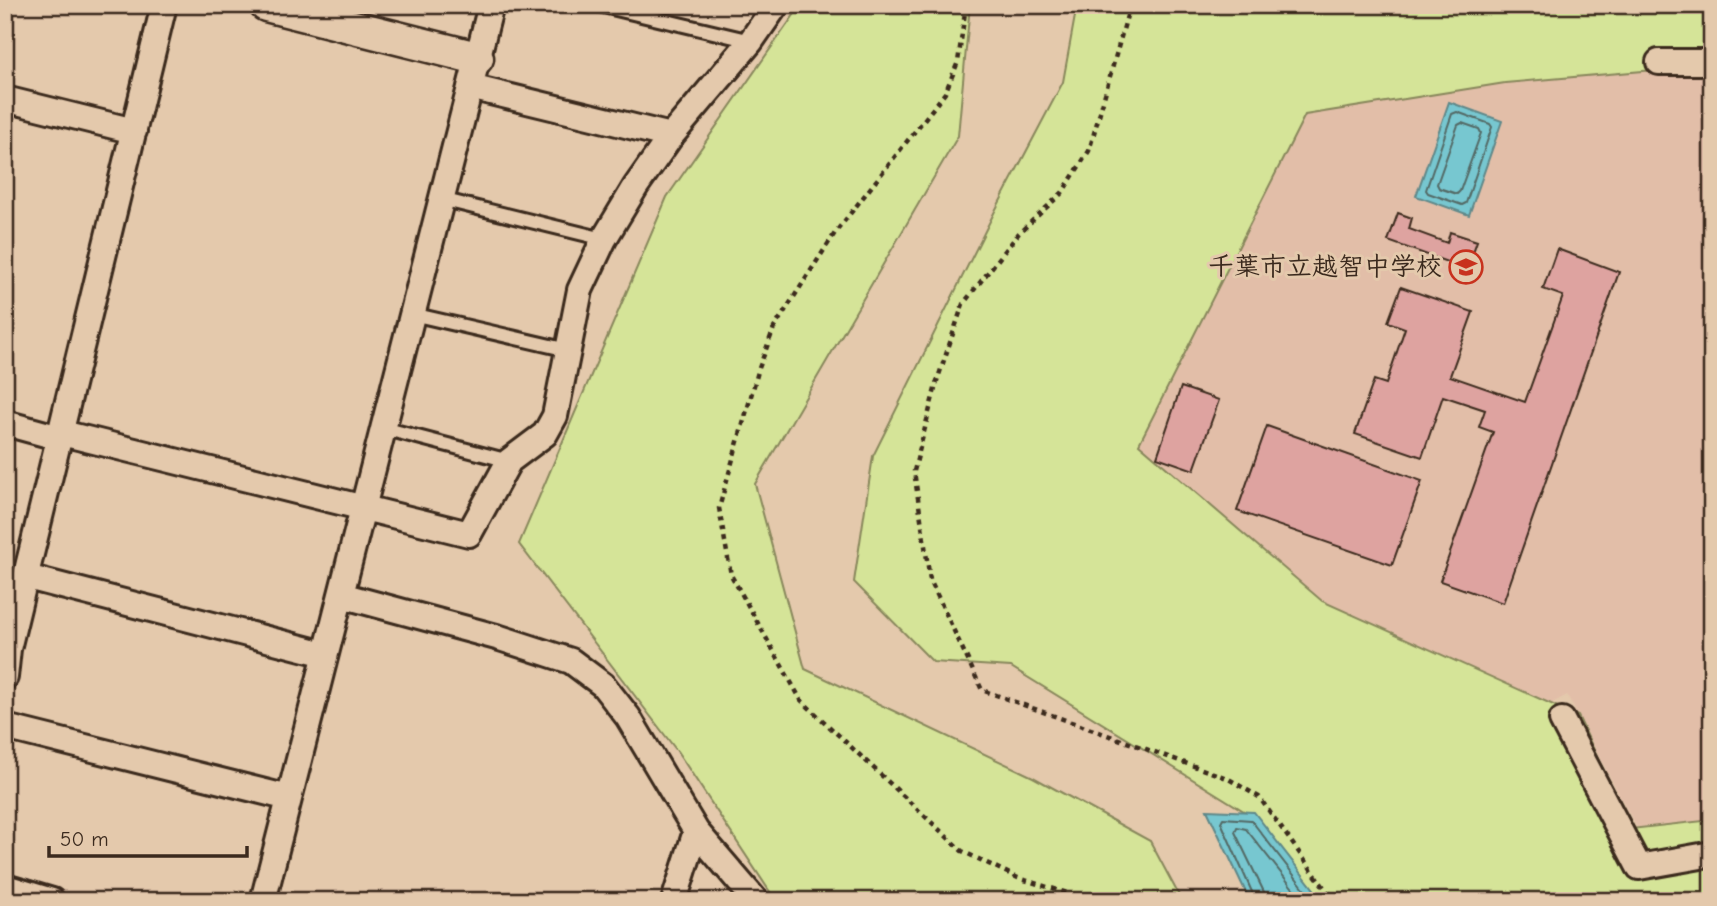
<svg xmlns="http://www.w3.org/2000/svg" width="1717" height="906" viewBox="0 0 1717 906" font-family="'Comic Neue','Klee One',sans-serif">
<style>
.built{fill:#e2bea8}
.green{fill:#d5e498;stroke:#88875b;stroke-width:2}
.water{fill:#77c7d0;stroke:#5f8889;stroke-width:2}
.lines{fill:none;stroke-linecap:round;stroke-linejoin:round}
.shore{stroke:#536965;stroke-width:2}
.building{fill:#dea3a0;stroke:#3b2a1e;stroke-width:2}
.service-casing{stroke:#3b2a1e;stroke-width:18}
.minor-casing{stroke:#3b2a1e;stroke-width:30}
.tertiary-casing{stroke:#3b2a1e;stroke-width:37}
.path{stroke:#3b2a1e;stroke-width:4.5;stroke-dasharray:5 5;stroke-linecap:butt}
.service{stroke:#e4c9ac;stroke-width:12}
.minor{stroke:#e4c9ac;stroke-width:24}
.tertiary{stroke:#e4c9ac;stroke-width:32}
.labels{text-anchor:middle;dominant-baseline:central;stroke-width:6;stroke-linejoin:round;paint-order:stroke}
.poi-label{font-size:26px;font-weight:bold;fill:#3b2a1e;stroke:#e4c9ac;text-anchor:end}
</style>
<rect width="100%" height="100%" fill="#e4c9ac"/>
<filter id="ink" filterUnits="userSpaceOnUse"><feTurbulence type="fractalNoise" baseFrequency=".0143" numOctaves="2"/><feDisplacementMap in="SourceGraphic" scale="14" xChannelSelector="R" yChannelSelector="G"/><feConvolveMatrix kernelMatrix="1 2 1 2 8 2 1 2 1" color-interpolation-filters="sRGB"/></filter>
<g filter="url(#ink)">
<path class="built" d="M1642,53L1653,74H1712V840L1647,847L1567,695L1446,760L1121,460L1327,59Z"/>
<path class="green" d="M801,5H970L958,136L755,484L805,669L1033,777L1150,841L1182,901H776L677,751L519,544L667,197Z
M1077,5H1712V65L1505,83L1305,115L1139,444L1322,601L1578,716L1631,829L1712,820V901H1323L1260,821L1011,667L933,662L854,582L873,456L996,209L1063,82Z"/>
<path class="water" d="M1449,102L1502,121L1469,215L1416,196Z
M1207,810L1254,812L1323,901H1250Z"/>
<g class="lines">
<path class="shore" d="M1457,112L1490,124L1492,127L1466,203L1462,205L1428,193L1426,190L1452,114Z
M1462,123L1479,129L1481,133L1460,191L1457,194L1439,188L1437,184L1458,125Z
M1256,901L1221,822L1223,818L1251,820L1314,901
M1265,901L1264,892L1235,832L1237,827L1246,829L1303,901"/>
</g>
<path class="building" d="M1398,213L1412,218L1409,229L1447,243L1450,232L1477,241L1467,269L1388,241Z
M1557,249L1619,272L1503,603L1440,581L1493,432L1479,427L1485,410L1443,396L1422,457L1355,434L1374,380L1386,384L1405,328L1388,322L1401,287L1473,312L1450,376L1525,402L1563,296L1543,289Z
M1181,387L1219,400L1194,470L1157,457Z
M1267,426L1422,481L1392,565L1237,511Z"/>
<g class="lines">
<defs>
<path id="service" d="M599,5L751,41
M441,199L604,239
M412,314L568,350
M383,428L509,461"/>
<path id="minor" d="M1659,62H1712
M470,87L671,136
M5,99L134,131
M5,423L60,438
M62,433L469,534L509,461L545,434L555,416L580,290L604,239L636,186L671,136L751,41L776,5
M27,577L325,654
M341,595L500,638L571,661L603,685L628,717L696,831L756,901
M5,677L8,649L164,5
M1562,720L1639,867L1712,854
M5,727L289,798
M5,887L52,901
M263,901L491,5
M674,901L696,831"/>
<path id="tertiary" d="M266,5L477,58"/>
</defs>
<use href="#service" class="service-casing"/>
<use href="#minor" class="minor-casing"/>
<use href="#tertiary" class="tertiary-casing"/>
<path class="path" d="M966,5L958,62L945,93L835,233L774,328L759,368L719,508L731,575L801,700L962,851L1018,878L1094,901
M1130,5L1089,151L1062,193L1019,233L963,304L937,381L914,471L930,580L982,690L1227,778L1259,797L1334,901"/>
<use href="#service" class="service"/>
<use href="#minor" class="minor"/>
<use href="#tertiary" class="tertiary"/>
</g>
</g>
<defs>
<symbol id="school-ring" viewBox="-11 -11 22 22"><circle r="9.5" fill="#e4c9ac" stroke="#c8321e" stroke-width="1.5"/><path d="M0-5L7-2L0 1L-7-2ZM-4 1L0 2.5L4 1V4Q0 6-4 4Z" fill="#c8321e"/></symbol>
</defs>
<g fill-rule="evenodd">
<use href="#school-ring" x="1447" y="248" width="38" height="38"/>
</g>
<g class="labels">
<g class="poi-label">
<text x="1442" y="267">千葉市立越智中学校</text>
</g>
</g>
<rect width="1717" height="906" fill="none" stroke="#e4c9ac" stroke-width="28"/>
<rect x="14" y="14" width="1689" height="878" fill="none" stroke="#3b2a1e" stroke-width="2.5" filter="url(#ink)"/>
<path d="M49 846v10h198v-10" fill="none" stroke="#3b2a1e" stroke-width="3.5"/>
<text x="60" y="846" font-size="21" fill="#3b2a1e" stroke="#e4c9ac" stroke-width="5" paint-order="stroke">50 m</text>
</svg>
